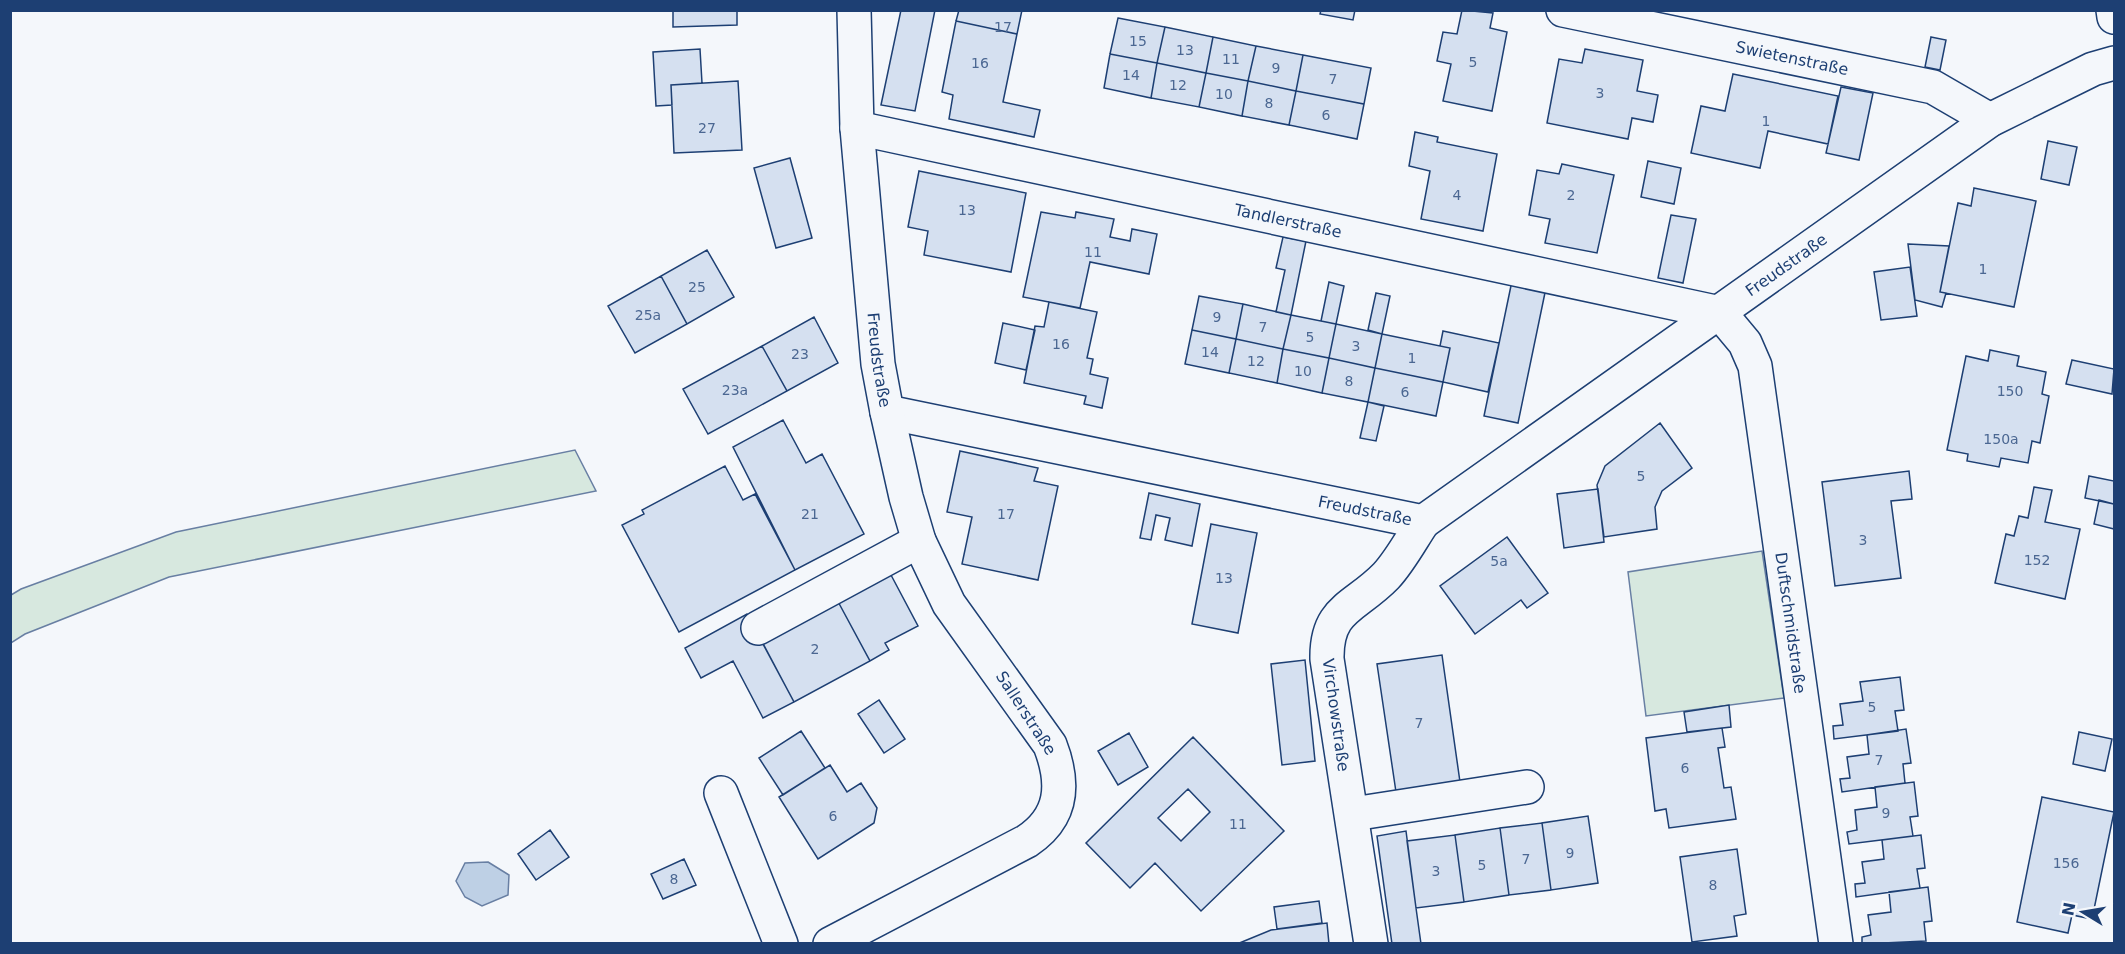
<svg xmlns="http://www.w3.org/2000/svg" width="2125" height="954" viewBox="0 0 2125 954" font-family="'DejaVu Sans',sans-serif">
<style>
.green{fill:#d7e8df;stroke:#687fa3;stroke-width:1.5}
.water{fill:#bed0e5;stroke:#687fa3;stroke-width:1.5}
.building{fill:#d5e0f0;stroke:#1d3f73;stroke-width:1.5;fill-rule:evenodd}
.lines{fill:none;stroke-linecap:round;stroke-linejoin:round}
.minor-casing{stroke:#1d3f73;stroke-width:36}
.major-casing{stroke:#1d3f73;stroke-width:36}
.minor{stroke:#f4f7fb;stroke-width:33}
.major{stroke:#f4f7fb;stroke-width:33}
.labels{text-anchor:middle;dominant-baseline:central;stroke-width:4.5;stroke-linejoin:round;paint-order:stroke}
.number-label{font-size:14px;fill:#4b6792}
.street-label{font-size:16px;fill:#1d3f73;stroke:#f4f7fb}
</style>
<rect width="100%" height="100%" fill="#f4f7fb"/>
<path class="green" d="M575,450L596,491L169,577L25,634L11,643V595L21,589L176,532Z
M1762,551L1784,698L1646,716L1628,572Z"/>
<path class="water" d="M488,862L509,875L508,895L482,906L465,897L456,881L465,863Z"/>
<path class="building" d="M673,10H737V25L673,27Z
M901,10H935L915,111L881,105Z
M959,10H1022L1017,34L956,21Z
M1321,10H1355L1353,20L1320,14Z
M1462,10L1493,13L1490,28L1507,32L1492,111L1443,101L1451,64L1437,61L1443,32L1457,34Z
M1118,18L1165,27L1157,63L1110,54Z
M956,21L1017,34L1003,102L1040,110L1034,137L949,119L953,95L942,92Z
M1165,27L1213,37L1206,73L1157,63Z
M1213,37L1256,46L1248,81L1206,73Z
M1931,37L1946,40L1940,70L1925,67Z
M1256,46L1303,55L1296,91L1248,81Z
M700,49L702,83L671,85L672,105L656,106L653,52Z
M1585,49L1643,60L1637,91L1658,95L1653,122L1632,118L1628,139L1547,123L1559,59L1582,63Z
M1110,54L1157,63L1151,98L1104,88Z
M1303,55L1371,68L1364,104L1296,91Z
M1157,63L1206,73L1199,107L1151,98Z
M1206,73L1248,81L1242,116L1199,107Z
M1733,74L1838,96L1828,144L1768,131L1760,168L1691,153L1701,106L1725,111Z
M738,81L742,150L674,153L671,85Z
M1248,81L1296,91L1289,125L1242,116Z
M1841,87L1873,93L1859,160L1826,153Z
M1296,91L1364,104L1357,139L1289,125Z
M1415,132L1438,137L1437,142L1497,154L1483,231L1421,219L1430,171L1409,166Z
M2048,141L2077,147L2069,185L2041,179Z
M790,158L812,238L776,248L754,168Z
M1648,161L1681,168L1674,204L1641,197Z
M1562,164L1614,175L1597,253L1545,243L1550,219L1529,215L1537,170L1559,174Z
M919,171L1026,193L1011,272L924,255L928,231L908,227Z
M1974,188L2036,201L2014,307L1940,292L1958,203L1971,206Z
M1041,212L1075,218L1076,212L1114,219L1110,237L1130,241L1132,229L1157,234L1149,274L1090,262L1080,308L1023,297Z
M1671,215L1696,219L1683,283L1658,278Z
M1283,237L1306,241L1291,315L1276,312L1285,270L1276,268Z
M1908,244L1949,246L1940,292L1946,293L1942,307L1915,300Z
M707,250L734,297L687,324L661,276Z
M1910,267L1917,316L1881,320L1874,272Z
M661,276L687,324L635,353L608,306Z
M1513,276L1547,283L1518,423L1484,416Z
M1329,282L1344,286L1336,324L1321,321Z
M1376,293L1390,296L1382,334L1368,330Z
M1199,296L1243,304L1236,339L1192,330Z
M1049,302L1097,312L1087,358L1093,359L1090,374L1108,378L1102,408L1084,404L1086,396L1024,383L1035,326L1044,327Z
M1243,304L1291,315L1283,349L1236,339Z
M1291,315L1336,324L1329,358L1283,349Z
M814,317L838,363L787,391L762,346Z
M1003,323L1035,330L1026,370L995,363Z
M1336,324L1382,334L1375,368L1329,358Z
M1192,330L1236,339L1229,373L1185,364Z
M1443,331L1499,343L1488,392L1443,382L1450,348L1440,346Z
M1382,334L1450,348L1443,382L1375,368Z
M1236,339L1283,349L1277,383L1229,373Z
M762,346L787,391L708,434L683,389Z
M1283,349L1329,358L1322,393L1277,383Z
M1990,350L2019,356L2017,366L2046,372L2042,394L2049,396L2040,443L2032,441L2028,463L2001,458L1999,467L1967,461L1968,454L1947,450L1966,356L1988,361Z
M1329,358L1375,368L1368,402L1322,393Z
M2072,360L2114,369L2112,394L2066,384Z
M1375,368L1443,382L1436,416L1368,402Z
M1368,402L1384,406L1376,441L1360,438Z
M783,420L806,463L822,454L864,534L795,570L733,447Z
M1660,423L1692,468L1662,491L1655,507L1657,529L1604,537L1597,485L1605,466Z
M960,451L1038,468L1034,481L1058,486L1038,580L962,564L972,517L947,512Z
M725,466L743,500L755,494L795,570L679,632L622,525L644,514L642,510Z
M1909,471L1912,499L1891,501L1901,578L1835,586L1822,482Z
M2089,476L2114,481V504L2085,498Z
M2034,487L2052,490L2045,522L2080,529L2065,599L1995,583L2006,534L2014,536L2019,516L2028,518Z
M1598,489L1604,542L1564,548L1557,494Z
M1149,493L1200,504L1192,546L1165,540L1170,518L1156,515L1151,540L1140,538Z
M2099,500L2114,504V529L2094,524Z
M1211,524L1257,533L1238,633L1192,624Z
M1507,537L1548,593L1527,608L1521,600L1475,634L1440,586Z
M891,575L918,626L885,643L889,650L870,661L835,596Z
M835,596L870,661L794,702L759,636Z
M747,614L794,702L763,718L733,661L701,678L685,648Z
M1442,655L1460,782L1396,792L1377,664Z
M1305,660L1315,761L1282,765L1271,664Z
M1900,677L1904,710L1895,711L1898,731L1834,739L1833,726L1843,725L1840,704L1863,701L1860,682Z
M879,700L905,739L884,753L858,714Z
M1729,705L1731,727L1687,732L1684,712Z
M1722,728L1725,747L1718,748L1724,788L1731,787L1736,819L1669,828L1666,809L1655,811L1646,738Z
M1906,729L1911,763L1903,764L1905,783L1842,792L1840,779L1850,778L1847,757L1869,754L1867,735Z
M801,731L825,768L783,795L759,758Z
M2079,732L2112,739L2105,771L2073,764Z
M1129,733L1148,767L1118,785L1098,751Z
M1193,737L1284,831L1201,911L1155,863L1130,888L1086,843ZM1188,789L1210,812L1181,841L1158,818Z
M830,765L847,792L861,783L877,808L874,823L818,859L779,797Z
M1914,782L1918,816L1910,817L1913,836L1849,844L1847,832L1857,830L1855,810L1877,807L1875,787Z
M2042,797L2114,812L2092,919L2072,915L2068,933L2017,922Z
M1588,816L1598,883L1551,890L1542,823Z
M1542,823L1551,890L1509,895L1500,828Z
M1500,828L1509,895L1464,902L1455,835Z
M550,830L569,857L536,880L518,854Z
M1406,831L1416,908L1421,944H1392L1377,836Z
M1455,835L1464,902L1416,908L1407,841Z
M1921,835L1925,868L1917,869L1920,888L1856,897L1855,884L1865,883L1862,862L1884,859L1882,840Z
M1737,849L1746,914L1734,916L1737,936L1692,942L1680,857Z
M684,859L696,885L663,899L651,874Z
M1928,887L1932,921L1924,922L1926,941L1862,944V937L1871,935L1868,915L1891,912L1889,892Z
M1319,901L1322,923L1277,929L1274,907Z
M1327,923L1329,944H1237L1271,930Z"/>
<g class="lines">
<defs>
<g id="minor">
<path id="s1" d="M854,10L857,128L878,364L887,412L1423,522L1990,120L2093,69L2114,63"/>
<path id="s2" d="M1563,10L1933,87L1990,120"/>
<path id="s3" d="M857,128L1720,313L1745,343L1755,366L1836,944"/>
<path d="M758,628L919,541"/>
<path d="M721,793L781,944"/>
<path d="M1353,814L1527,787"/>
<path d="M830,944L1027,841C1063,817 1065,784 1050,745L949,604L919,541L906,497L887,412"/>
<path d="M1371,944L1327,659C1326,608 1355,608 1386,576C1400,561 1411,540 1423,522"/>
</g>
<path id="major" d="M2113,10L2114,17"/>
</defs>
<use href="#minor" class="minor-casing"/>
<use href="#major" class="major-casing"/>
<use href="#minor" class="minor"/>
<use href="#major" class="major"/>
</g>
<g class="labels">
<g class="number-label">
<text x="1003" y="27">17</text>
<text x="1138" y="41">15</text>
<text x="1185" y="50">13</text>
<text x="1231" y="59">11</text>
<text x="1473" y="62">5</text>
<text x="980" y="63">16</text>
<text x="1276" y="68">9</text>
<text x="1131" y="75">14</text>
<text x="1333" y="79">7</text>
<text x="1178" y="85">12</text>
<text x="1600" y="93">3</text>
<text x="1224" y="94">10</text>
<text x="1269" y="103">8</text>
<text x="1326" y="115">6</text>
<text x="1766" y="121">1</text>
<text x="707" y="128">27</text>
<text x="1457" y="195">4</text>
<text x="1571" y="195">2</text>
<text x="967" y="210">13</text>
<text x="1093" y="252">11</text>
<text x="1983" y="269">1</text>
<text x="697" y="287">25</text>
<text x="648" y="315">25a</text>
<text x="1217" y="317">9</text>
<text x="1263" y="327">7</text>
<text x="1310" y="337">5</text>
<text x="1061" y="344">16</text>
<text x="1356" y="346">3</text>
<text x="1210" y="352">14</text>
<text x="800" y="354">23</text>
<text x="1412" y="358">1</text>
<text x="1256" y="361">12</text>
<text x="1303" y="371">10</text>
<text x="1349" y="381">8</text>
<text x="735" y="390">23a</text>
<text x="2010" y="391">150</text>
<text x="1405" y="392">6</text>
<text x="2001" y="439">150a</text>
<text x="1641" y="476">5</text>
<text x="810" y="514">21</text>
<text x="1006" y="514">17</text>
<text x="1863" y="540">3</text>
<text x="2037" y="560">152</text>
<text x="1499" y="561">5a</text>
<text x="1224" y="578">13</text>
<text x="815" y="649">2</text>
<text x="1872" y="707">5</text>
<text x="1419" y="723">7</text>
<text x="1879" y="760">7</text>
<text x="1685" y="768">6</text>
<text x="1886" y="813">9</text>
<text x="833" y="816">6</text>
<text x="1238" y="824">11</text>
<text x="1570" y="853">9</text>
<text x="1526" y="859">7</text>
<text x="2066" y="863">156</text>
<text x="1482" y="865">5</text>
<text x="1436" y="871">3</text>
<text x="674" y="879">8</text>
<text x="1713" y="885">8</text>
</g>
<g class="street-label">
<text stroke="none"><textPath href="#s2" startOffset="234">Swietenstraße</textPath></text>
<text stroke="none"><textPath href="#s3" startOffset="441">Tandlerstraße</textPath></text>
<text stroke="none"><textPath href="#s1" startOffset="1396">Freudstraße</textPath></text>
<text stroke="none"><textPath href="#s1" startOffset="351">Freudstraße</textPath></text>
<text stroke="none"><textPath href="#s1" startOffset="892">Freudstraße</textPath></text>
<text stroke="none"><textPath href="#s3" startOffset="1206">Duftschmidstraße</textPath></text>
<text transform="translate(1026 713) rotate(57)">Sallerstraße</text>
<text transform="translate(1336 715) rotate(82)">Virchowstraße</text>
</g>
</g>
<rect width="2125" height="954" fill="none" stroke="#1d3f73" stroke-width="24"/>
<g transform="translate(2083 912) rotate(281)" stroke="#f4f7fb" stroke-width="4.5" paint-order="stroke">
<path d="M0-4.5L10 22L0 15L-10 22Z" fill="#1d3f73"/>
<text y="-9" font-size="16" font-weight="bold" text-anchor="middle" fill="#1d3f73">N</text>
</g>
</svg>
